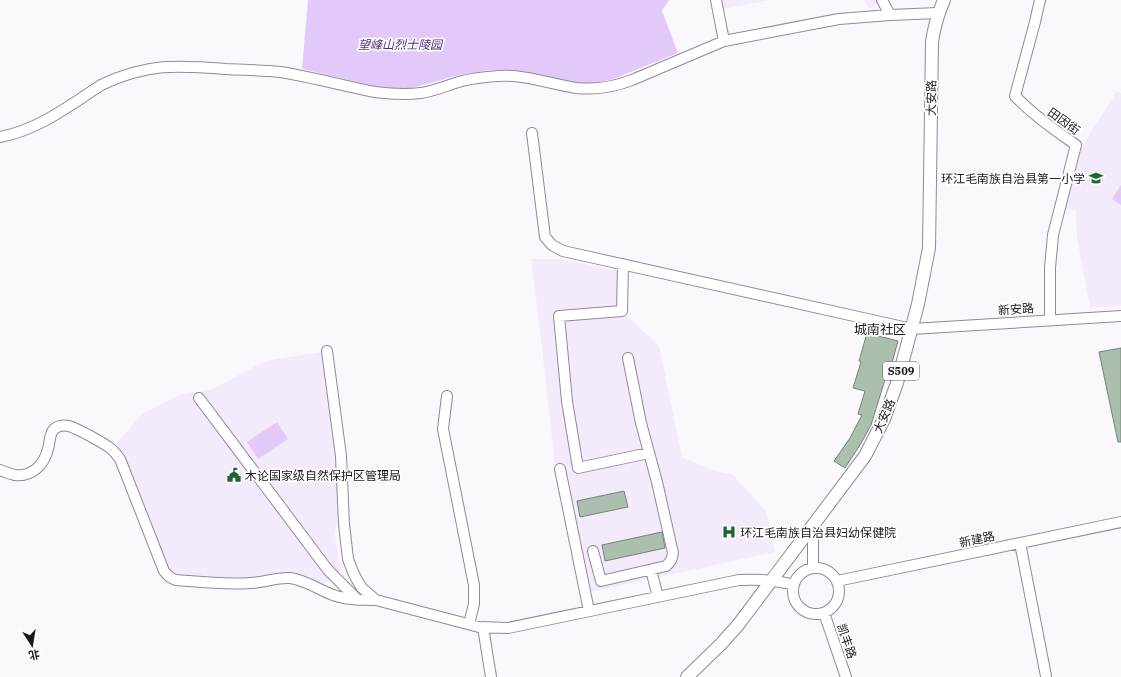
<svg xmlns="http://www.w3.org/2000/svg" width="1121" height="677" viewBox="0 0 1121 677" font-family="'IBM Plex Serif','Noto Sans SC',serif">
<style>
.built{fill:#f3eafc}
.green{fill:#e2c9fa}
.building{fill:#abbfae;stroke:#728475}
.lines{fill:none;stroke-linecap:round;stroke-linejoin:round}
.minor-casing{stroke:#91879b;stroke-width:12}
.major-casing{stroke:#91879b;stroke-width:14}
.minor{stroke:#fff;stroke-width:10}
.major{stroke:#fff;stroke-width:12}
.labels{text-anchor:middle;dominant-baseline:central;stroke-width:3.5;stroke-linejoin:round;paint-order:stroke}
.shield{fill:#fff;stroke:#5f5d62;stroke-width:1}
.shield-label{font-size:11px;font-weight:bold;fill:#1b171f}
.park-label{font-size:12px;font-style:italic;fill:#582d78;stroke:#fff}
.street-label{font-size:12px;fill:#1b171f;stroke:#fff}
.poi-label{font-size:12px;fill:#1b171f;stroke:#fff;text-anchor:start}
.neighbourhood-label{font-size:13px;fill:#1b171f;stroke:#fff}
</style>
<rect width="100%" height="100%" fill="#faf8fd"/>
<path class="built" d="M721,0H771L723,9Z
M864,0H888L869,9Z
M1117,91L1121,93V306L1090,308L1077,237L1076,211L1062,208L1081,148Z
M531,259H560L624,272L625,314L659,346L682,457L714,471L732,474L766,511L775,552L590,592L562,465L555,466L540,330Z
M322,352L337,449L340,501L335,535L341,571L323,585L290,574L240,581L177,578L165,566L117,443L142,414L179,395L213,389L265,361Z"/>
<path class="green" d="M308,0H669L662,11L678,53L613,79L598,83H581L490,70L459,75L427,84L411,88L390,89L379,87L302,69Z
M1121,185V205L1112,199Z
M277,422L288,439L258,459L247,442Z"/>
<path class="building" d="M867,333L898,341L890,370H888L871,425L860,445L845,468L834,461L850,438L862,415L858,414L865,391L853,388L861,362L859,361Z
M1121,348V442H1118L1099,352Z
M624,491L628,507L580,517L577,501Z
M662,532L665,548L605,561L602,545Z"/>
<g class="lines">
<defs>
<path id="minor" d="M716,0L724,41
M882,0L890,15
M1040,0L1035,22L1015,96C1033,115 1055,130 1076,145L1053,235L1050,268V320
M532,133L545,237L552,245L563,251L912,329L1121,316
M0,137C38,130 69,106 101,85C147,63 177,65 226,69C243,70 262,70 280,72C312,77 344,86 375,92C390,94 406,95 421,93C435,91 448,85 462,81C473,78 486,77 498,76C524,74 550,84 576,88C595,90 614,87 632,80L724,41L839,19L890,15L938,13
M623,264L622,311L559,316L567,401L578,468L649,453
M327,351L341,456L344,524L348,559L353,572L357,580L362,588L376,600
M447,396L443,429L474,585V604L469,624
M199,398L328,570L358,600
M560,469L589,611
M0,470C5,472 10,474 15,475C32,477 44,465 48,449C50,443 49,434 54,429C58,426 64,425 69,426C78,429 102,442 110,448C114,451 117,455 120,459L164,571C168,576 170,578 176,580C201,582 226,585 250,583C264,583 276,577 290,578C306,580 319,590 333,595C347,600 362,600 376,600L479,627L508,628L739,580C758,579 776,580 794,585
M813,526V568
M1020,543L1046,676
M593,551L601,581L666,566C671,562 672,559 673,553L657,482L641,423L628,358
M793 591a23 23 0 1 1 46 0a23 23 0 1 1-46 0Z
M651,570L658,597
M837,581L1121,522
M824,613L846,677
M483,627L491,677"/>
<path id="major" d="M687,677L721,644L738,625L865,456L884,419L897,383L918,304L929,248L932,42C934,27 938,14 944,0"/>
</defs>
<use href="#minor" class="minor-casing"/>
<use href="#major" class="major-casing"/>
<use href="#minor" class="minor"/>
<use href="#major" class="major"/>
</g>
<defs>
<symbol id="school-bare" viewBox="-9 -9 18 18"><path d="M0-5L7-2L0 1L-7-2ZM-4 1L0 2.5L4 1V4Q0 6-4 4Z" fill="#1d6633" stroke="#fff" stroke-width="2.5" paint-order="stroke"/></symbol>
<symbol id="civic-bare" viewBox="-9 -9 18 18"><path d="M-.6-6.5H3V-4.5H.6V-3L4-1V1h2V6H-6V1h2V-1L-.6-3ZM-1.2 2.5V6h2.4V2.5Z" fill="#1d6633" stroke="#fff" stroke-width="2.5" paint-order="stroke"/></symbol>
<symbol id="hospital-bare" viewBox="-9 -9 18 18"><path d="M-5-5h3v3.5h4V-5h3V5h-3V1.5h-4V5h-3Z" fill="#1d6633" stroke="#fff" stroke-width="2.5" paint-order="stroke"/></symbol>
</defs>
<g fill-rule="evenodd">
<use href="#school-bare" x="1086" y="168" width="20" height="20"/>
<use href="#civic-bare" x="224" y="465" width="20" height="20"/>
<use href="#hospital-bare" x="719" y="522" width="20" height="20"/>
</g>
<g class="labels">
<rect class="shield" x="883" y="362" width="36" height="18" rx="3"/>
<g class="shield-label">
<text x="901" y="371">S509</text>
</g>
<g class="park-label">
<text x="400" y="44">望峰山烈士陵园</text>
</g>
<g class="street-label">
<text transform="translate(931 98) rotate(-89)">大安路</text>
<text transform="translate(1064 121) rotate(36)">田因街</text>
<text transform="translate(1016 309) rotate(-4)">新安路</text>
<text transform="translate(884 416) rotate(-67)">大安路</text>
<text transform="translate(977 539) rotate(-12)">新建路</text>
<text transform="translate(847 641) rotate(71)">凯丰路</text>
</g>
<g class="poi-label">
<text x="1085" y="178" text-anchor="end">环江毛南族自治县第一小学</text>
<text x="245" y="475">木论国家级自然保护区管理局</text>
<text x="740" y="532">环江毛南族自治县妇幼保健院</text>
</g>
<g class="neighbourhood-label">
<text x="880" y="329">城南社区</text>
</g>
</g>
<g transform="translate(32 645) rotate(168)" stroke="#ffffff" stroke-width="3" paint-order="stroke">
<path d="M0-3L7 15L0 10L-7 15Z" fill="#1b171f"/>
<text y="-6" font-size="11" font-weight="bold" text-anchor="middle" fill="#1b171f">北</text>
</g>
</svg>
